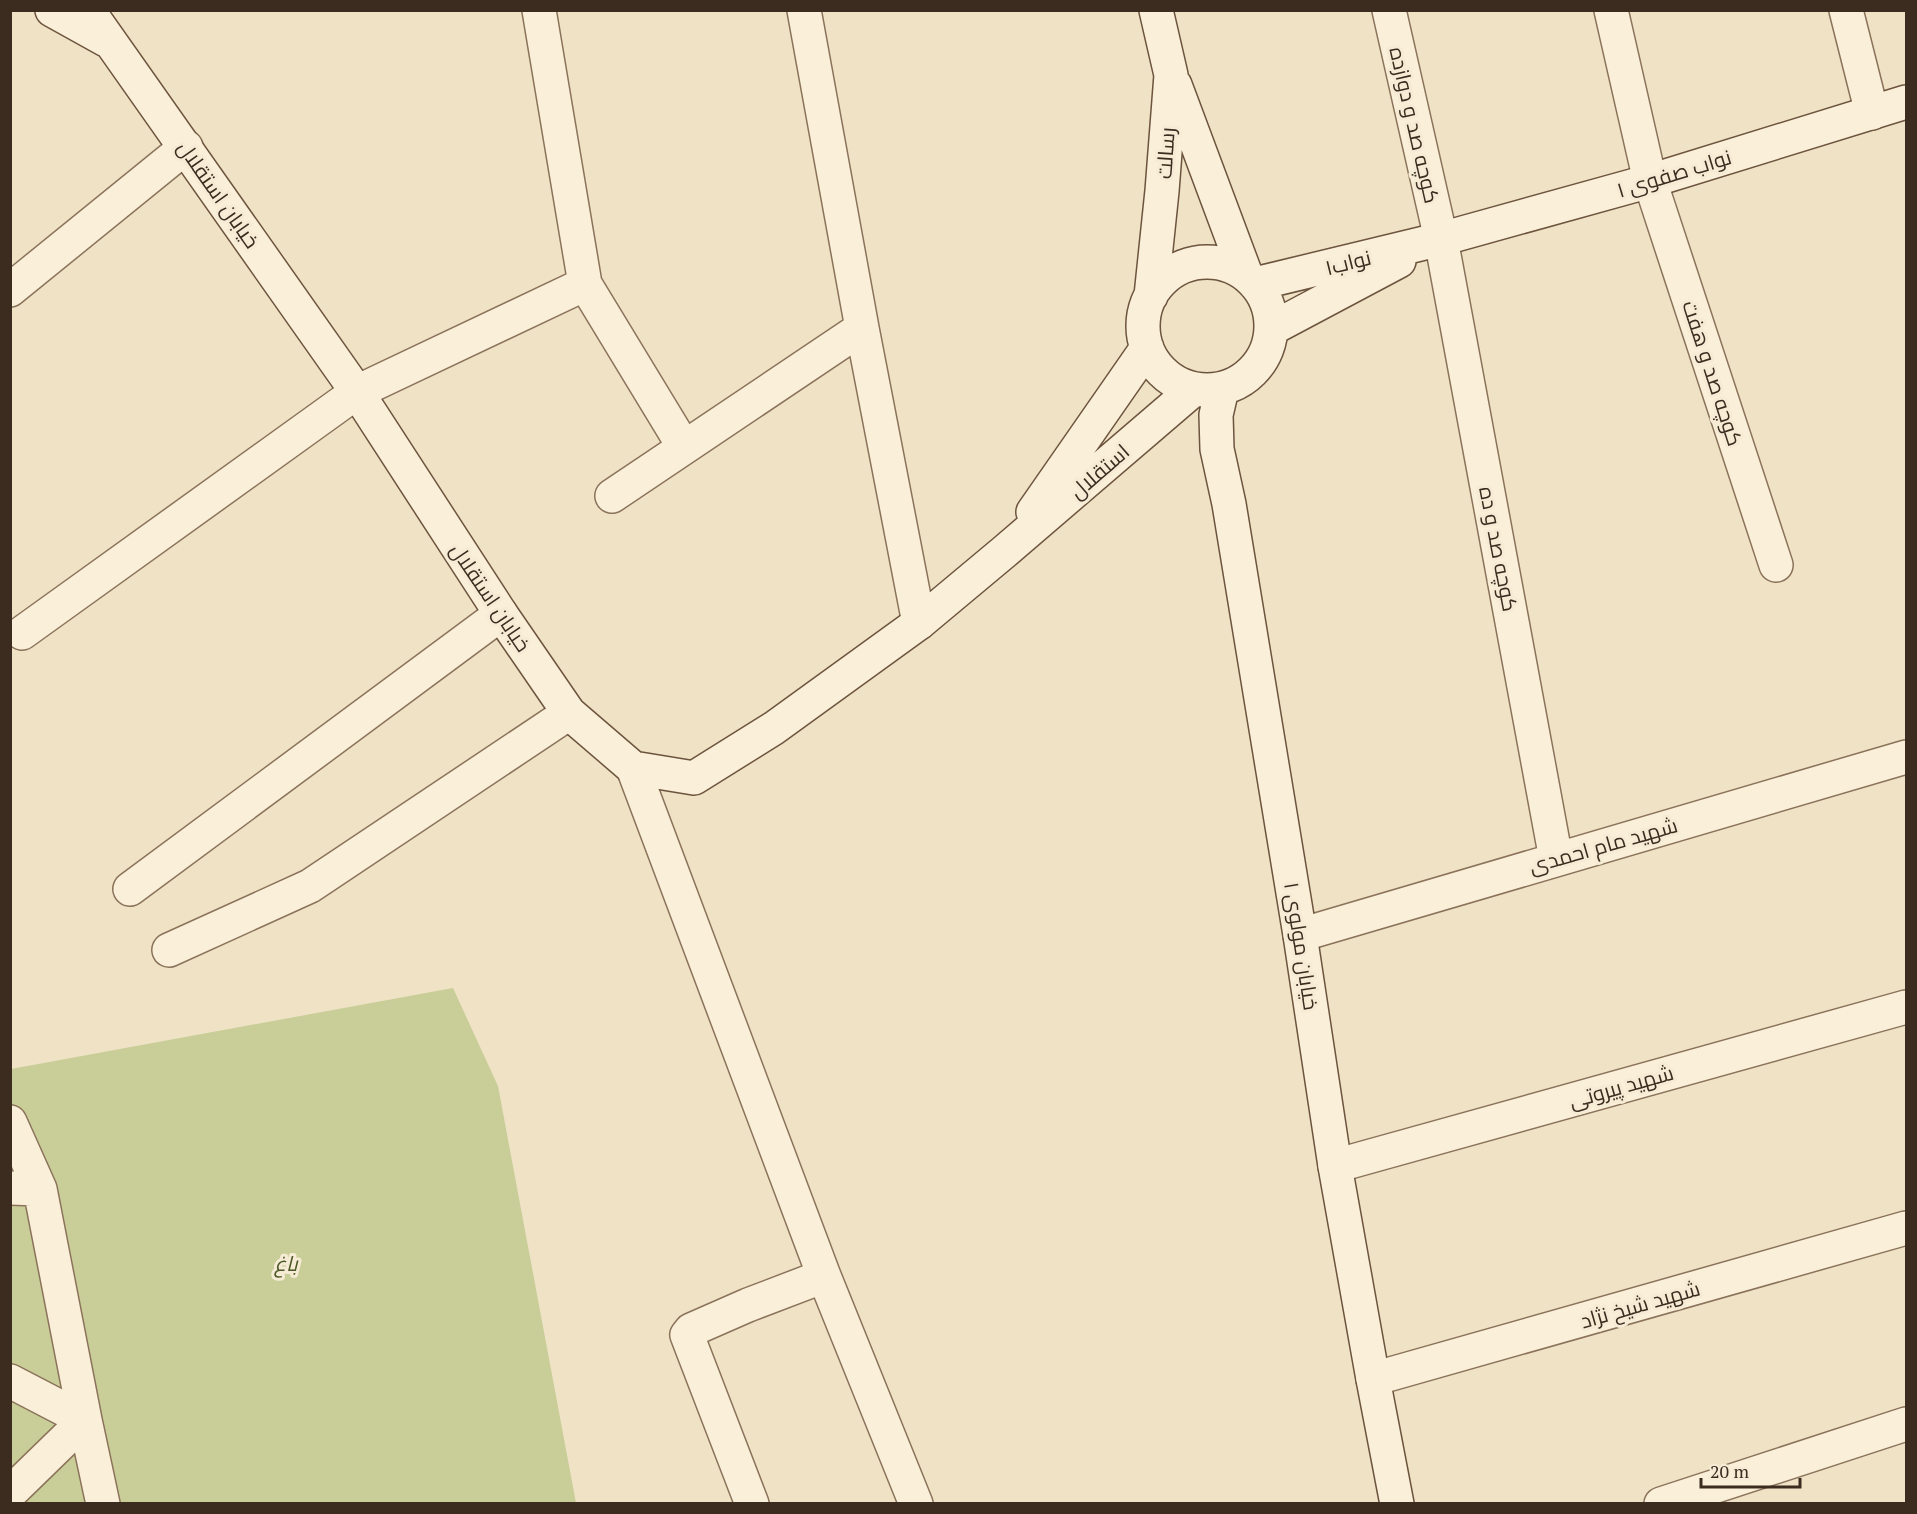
<svg xmlns="http://www.w3.org/2000/svg" width="1917" height="1514" viewBox="0 0 1917 1514" font-family="'PT Serif',Cairo,serif">
<style>
.green{fill:#c9ce99}
.lines{fill:none;stroke-linecap:round;stroke-linejoin:round}
.street-casing{stroke:#8b735b;stroke-width:36}
.secondary-casing{stroke:#6d543e;stroke-width:36}
.street{stroke:#faefd9;stroke-width:33}
.secondary{stroke:#faefd9;stroke-width:33}
.labels{text-anchor:middle;dominant-baseline:central;stroke-width:6;stroke-linejoin:round;paint-order:stroke}
.street-label{font-size:21px;fill:#3b2c1f;stroke:#f6ecd5}
.park-label{font-size:21px;font-style:italic;fill:#4c5825;stroke:#f6ecd5}
</style>
<rect width="100%" height="100%" fill="#efe2c5"/>
<path class="green" d="M453,988L498,1086L576,1503L11,1504V1069Z"/>
<g class="lines">
<defs>
<path id="street" d="M539,10L585,284L684,447
M804,10L862,328L919,623
M1389,10L1441,239L1556,859
M1611,10L1650,181L1776,565
M1846,10L1872,113
M10,290L186,147
M612,496L862,328
M22,633L357,392L585,284
M633,768L824,1276L916,1504
M130,889L501,614
M1300,935L1906,757
M169,950L310,886L569,713
M10,1122L40,1189L10,1188
M1335,1166L1906,1007
M1373,1379L1906,1228
M10,1381L85,1420L40,1189
M85,1420L103,1504
M10,1493L85,1420
M752,1504L687,1335L691,1330L748,1305L824,1276
M1661,1504L1906,1424"/>
<path id="secondary" d="M52,10L106,40
M88,10L357,392L501,614L569,713L633,768L694,778L774,728L919,623L1004,552L1194,389
M1175,85L1246,275
M1143 326a64 64 0 1 1 128 0a64 64 0 1 1-128 0Z
M1255,284L1441,239L1650,181L1906,102
M1151,296L1162,191L1171,75L1156,10
M1271,329L1399,261
M1222,389L1216,415L1217,449L1229,504L1300,935L1335,1166L1373,1379L1397,1504
M1033,512L1147,348"/>
</defs>
<use href="#street" class="street-casing"/>
<use href="#secondary" class="secondary-casing"/>
<use href="#street" class="street"/>
<use href="#secondary" class="secondary"/>
</g>
<g class="labels">
<g class="street-label">
<text transform="translate(1415 125) rotate(77)">کوچه صد و دوازده</text>
<text transform="translate(1165 153) rotate(-86)">رسالت</text>
<text transform="translate(1674 173) rotate(-17)">نواب صفوی ۱</text>
<text transform="translate(219 194) rotate(55)">خیابان استقلال</text>
<text transform="translate(1348 262) rotate(-14)">نواب۱</text>
<text transform="translate(1713 373) rotate(72)">کوچه صد و هفت</text>
<text transform="translate(1099 471) rotate(-41)">استقلال</text>
<text transform="translate(1499 549) rotate(79)">کوچه صد و ده</text>
<text transform="translate(491 597) rotate(56)">خیابان استقلال</text>
<text transform="translate(1603 845) rotate(-16)">شهید مام احمدی</text>
<text transform="translate(1302 946) rotate(81)">خیابان مولوی ۱</text>
<text transform="translate(1621 1086) rotate(-16)">شهید پیروتی</text>
<text transform="translate(1640 1304) rotate(-16)">شهید شیخ نژاد</text>
</g>
<g class="park-label">
<text x="286" y="1263">باغ</text>
</g>
</g>
<rect width="1917" height="1514" fill="none" stroke="#3b2c1f" stroke-width="24"/>
<path d="M1701 1478v9h99v-9" fill="none" stroke="#3b2c1f" stroke-width="3"/>
<text x="1710" y="1478" font-size="18" fill="#3b2c1f" stroke="#f6ecd5" stroke-width="4.5" paint-order="stroke">20 m</text>
</svg>
